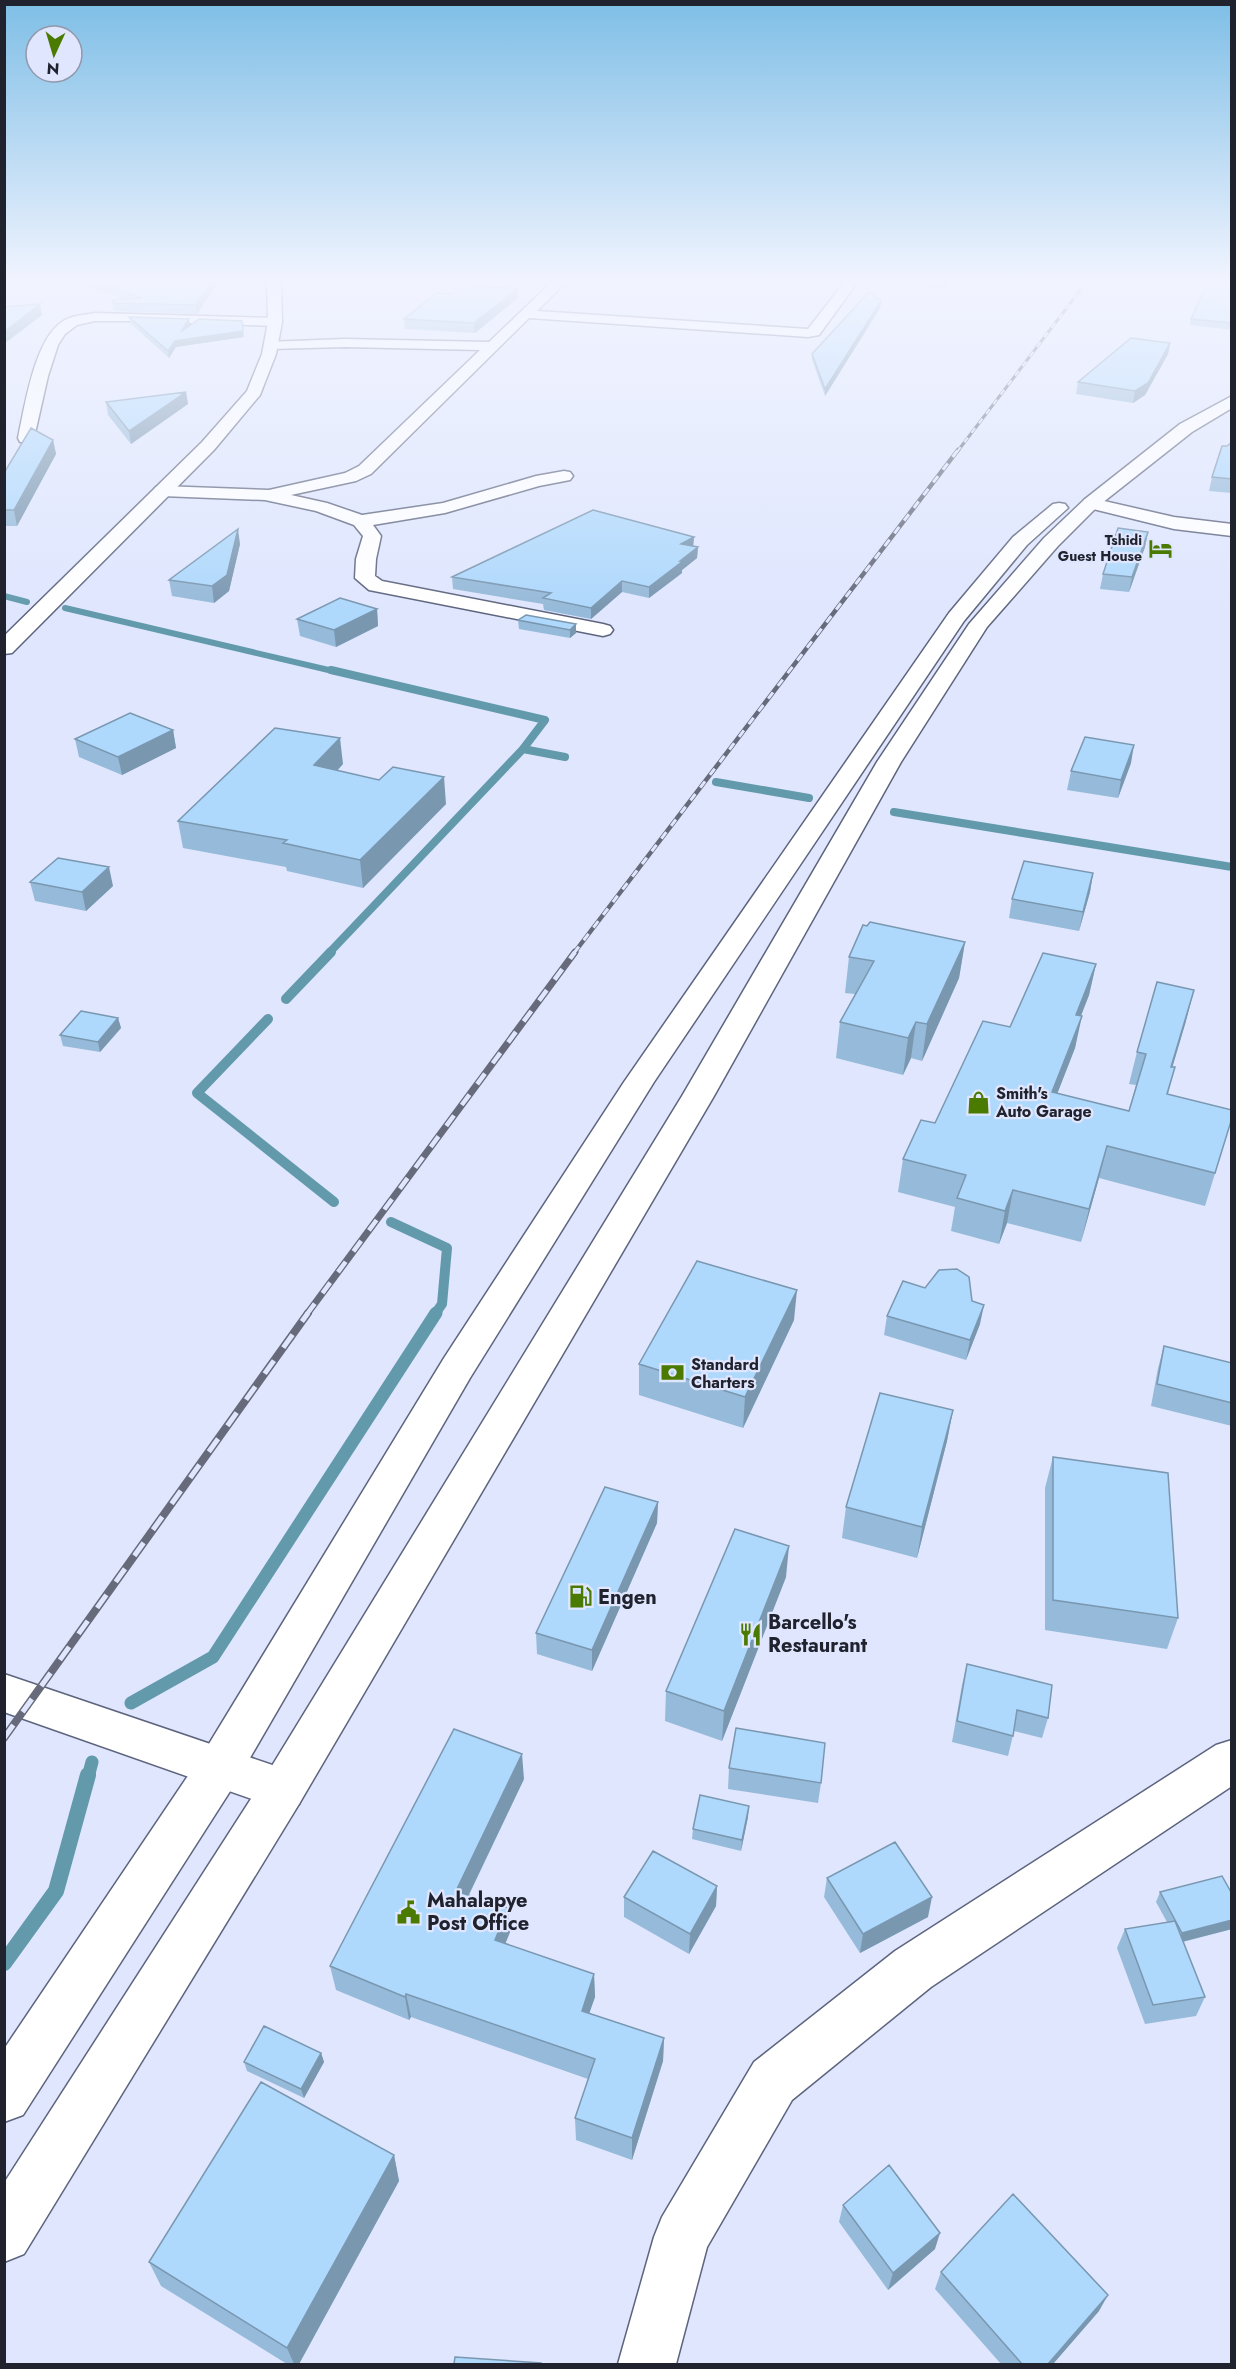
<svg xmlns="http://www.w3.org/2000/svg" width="1236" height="2369" viewBox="0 0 1236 2369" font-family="Jost,sans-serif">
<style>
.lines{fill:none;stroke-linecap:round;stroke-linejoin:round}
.stream-far4{stroke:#629aac;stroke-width:6}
.stream-far3{stroke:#629aac;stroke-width:8}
.stream-far2{stroke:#629aac;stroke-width:10}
.stream-far1{stroke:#629aac;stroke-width:13}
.stream{stroke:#629aac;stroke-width:16}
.street-casing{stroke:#5d647d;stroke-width:3}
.secondary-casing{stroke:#5d647d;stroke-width:3}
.highway-casing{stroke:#5d647d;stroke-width:3}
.street{fill:#fff;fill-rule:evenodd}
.secondary{fill:#fff;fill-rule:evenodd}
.highway{fill:#fff;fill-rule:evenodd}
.rail-far3-casing{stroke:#666a7a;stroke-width:3}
.rail-far2-casing{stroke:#666a7a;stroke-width:4.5}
.rail-far1-casing{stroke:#666a7a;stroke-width:7}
.rail-casing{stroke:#666a7a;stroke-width:8}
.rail-far3{stroke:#dfe6fe;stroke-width:2;stroke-dasharray:6;stroke-linecap:butt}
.rail-far2{stroke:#dfe6fe;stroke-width:3;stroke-dasharray:8;stroke-linecap:butt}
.rail-far1{stroke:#dfe6fe;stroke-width:4.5;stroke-dasharray:13;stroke-linecap:butt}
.rail{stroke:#dfe6fe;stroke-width:5;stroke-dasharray:16;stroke-linecap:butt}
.wall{fill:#96bad9}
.shaded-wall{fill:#7a97b0}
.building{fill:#aed8fc;stroke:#7a97b0;stroke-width:1.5}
.labels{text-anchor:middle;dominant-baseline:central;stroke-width:4.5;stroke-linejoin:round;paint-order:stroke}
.far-poi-label{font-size:14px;font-weight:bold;fill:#20222d;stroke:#dfe6fe;text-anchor:end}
.poi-label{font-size:16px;font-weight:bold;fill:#20222d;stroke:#dfe6fe;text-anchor:start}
.near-poi-label{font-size:20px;font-weight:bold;fill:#20222d;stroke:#dfe6fe;text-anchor:start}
</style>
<rect width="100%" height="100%" fill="#dfe6fe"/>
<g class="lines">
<path class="stream-far4" d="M4,596L27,602
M65,608L337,672"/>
<path class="stream-far3" d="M523,749L565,757
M716,782L809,798
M894,812L1232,867
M329,953L523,749L545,720L331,670"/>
<path class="stream-far2" d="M286,999L331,952
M268,1019L197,1093L334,1202
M391,1222L447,1248L442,1304L435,1314"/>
<path class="stream-far1" d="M131,1703L213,1657L436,1313
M88,1777L92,1762"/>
<path class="stream" d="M4,1963L56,1891L88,1775"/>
<defs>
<path id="street" d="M554,280H568L537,311L808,329L846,280H859L819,335L808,337L529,318L371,474L356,481L291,495L327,503L362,515L443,503L536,476L564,471L570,472L573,476L570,480L539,486L445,513L373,525L381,536L376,559L375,576L382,581L603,624L610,626L613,630L610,634L603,636L369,590L355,578L356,559L363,536L354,525L316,511L265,500L162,496L156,495L153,491L156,487L162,486L269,490L345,473L359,466L480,350L345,347L271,349L264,345L266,342L345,339L489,342Z
M95,313L275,318L282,322L275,326L127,321H95L77,325L65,334L58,345L48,376L34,438L32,442H20L18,438C25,406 35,333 67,319C75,315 86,315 95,313Z
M1091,498L1174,517L1232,524V536L1174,529L1085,507L1082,503L1085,499Z
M1232,1740V1786L931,1987L792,2100L707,2247L676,2364H618L654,2237L662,2217L754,2062L895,1951L1216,1745Z"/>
<path id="secondary" d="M267,280H281L282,322L276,354L260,395L214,450L12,653L4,654V636L202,442L247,391L262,354L268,322Z
M4,1674L299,1774L306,1789L299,1804L283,1810L4,1712Z"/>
<path id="highway" d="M1232,396V408L1192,432L1097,507L1058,546L987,627L901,762L714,1096L299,1804L24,2254L4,2262V2183L267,1774L682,1096L877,762L969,624L1044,538L1085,499L1180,424Z
M1059,503L1065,504L1068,508L1027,545L964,621L654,1082L470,1378L236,1782L23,2115L4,2122V2049L204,1752L444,1358L624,1082L949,613L1013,537L1053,504Z"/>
</defs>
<use href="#street" class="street-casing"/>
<use href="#secondary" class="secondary-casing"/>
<use href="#highway" class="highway-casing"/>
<use href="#street" class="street"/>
<use href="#secondary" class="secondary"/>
<use href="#highway" class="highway"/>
<defs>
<path id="rail-far3" d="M957,452L1088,280"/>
<path id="rail-far2" d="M574,953L958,450"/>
<path id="rail-far1" d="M307,1314L575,952"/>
<path id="rail" d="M4,1738L308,1313"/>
</defs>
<use href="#rail-far3" class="rail-far3-casing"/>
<use href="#rail-far2" class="rail-far2-casing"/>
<use href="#rail-far1" class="rail-far1-casing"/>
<use href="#rail" class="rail-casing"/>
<use href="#rail-far3" class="rail-far3"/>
<use href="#rail-far2" class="rail-far2"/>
<use href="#rail-far1" class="rail-far1"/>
<use href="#rail" class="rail"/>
</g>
<path class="wall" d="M70,280H219L197,314L116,311L113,309L112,300L124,299Z
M886,280H951L943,289L885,283Z
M1232,280V330L1190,325L1191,319Z
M482,285L517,289L518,298L475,333L405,329L404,319L452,294Z
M881,301L880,308L825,396L812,360V354Z
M129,317L189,326L244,337L176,347L169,358L130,323Z
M1170,343L1168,354L1145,395L1133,403L1076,394L1078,382Z
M186,392L188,404L131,444L108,415L106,402Z
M53,440L56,454L17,526H4V473Z
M1232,442V493L1209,491L1212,477L1227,446Z
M1148,532L1145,547L1129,592L1100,589L1103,574Z
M694,537L693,546L698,547L697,558L682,570V573L649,598L622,592L591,619L544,610L543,604L453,589L452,577Z
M240,544L229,591L214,603L172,596L169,580Z
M377,609L378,626L336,647L300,636L297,619Z
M518,620L576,624V633L570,638L519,629Z
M173,730L176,748L122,775L79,757L75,739Z
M1131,763L1118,798L1067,790L1071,771Z
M343,764L337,771L446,804L363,888L287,871L286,867L183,848L178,821Z
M1093,873L1090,892L1079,931L1009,918L1012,899Z
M30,882L113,886L86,911L35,901Z
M965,942L959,978L922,1061L911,1058L903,1075L836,1058L840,1022L855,994L845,993L849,957Z
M1096,964L1089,995L1081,1016L1075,1048L1057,1094L1129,1111L1136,1085L1129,1084L1137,1052L1186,1021L1172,1067H1175L1168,1094L1232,1118L1205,1206L1099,1178L1081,1242L1007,1223L999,1244L951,1231L955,1207L898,1192L903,1159L935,1123L1010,1027Z
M118,1018L121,1028L100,1052L63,1046L60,1035Z
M925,1288L972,1301L980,1324L966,1360L884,1335L887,1316Z
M794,1320L743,1428L639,1395V1364Z
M1164,1346L1232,1363V1426L1151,1406L1158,1368Z
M953,1410L947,1441L917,1558L842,1538L846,1507Z
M1053,1457L1178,1618L1167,1649L1045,1630V1488Z
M658,1502L657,1523L592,1671L537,1654L536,1633Z
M786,1577L722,1741L665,1721L666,1691Z
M967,1664L1048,1718L1042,1738L1014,1731L1008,1756L952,1742L962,1685Z
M729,1768L821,1783L818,1803L728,1789Z
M524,1779L469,1895L510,1932L505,1944L594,1974L595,1997L589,2013L664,2038L663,2061L632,2160L576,2140L575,2118L588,2079L411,2017L409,2020L336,1990L330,1966Z
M748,1817L741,1851L692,1839L693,1829Z
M827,1878L928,1917L860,1953L824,1897Z
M717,1886L716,1906L689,1954L624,1917V1897Z
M1160,1892L1232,1894V1929L1183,1942L1205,1997L1196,2016L1145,2024L1117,1948L1125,1929L1167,1922L1156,1902Z
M321,2053L324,2062L304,2098L247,2071L244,2062Z
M394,2155L399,2181L299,2364H287L161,2286L149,2262Z
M843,2205L935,2249L888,2290L839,2222Z
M941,2272L1099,2311L1053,2364H1001L935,2289Z"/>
<path class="shaded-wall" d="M212,280H219L197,314L196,305Z
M478,280H489L473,294L472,285Z
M947,280H951L943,289L944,283Z
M517,289L518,298L475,333L474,323Z
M881,301L880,308L825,396V389Z
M40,304L42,315L4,344V332Z
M189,319L190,325L181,332Z
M243,331L244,337L176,347L169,358L168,351L175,341Z
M1170,343L1168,354L1145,395L1133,403L1135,391Z
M186,392L188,404L131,444L129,431Z
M53,440L56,454L17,526L14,510Z
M238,529L240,544L229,591L214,603L212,586Z
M1148,532L1145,547L1129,592L1132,577Z
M694,537L693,548L681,544Z
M698,547L697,558L682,570V573L649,598V587L680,561Z
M622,581V592L591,619V608Z
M377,609L378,626L336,647L334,630Z
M576,624V633L570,638V630Z
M173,730L176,748L122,775L118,757Z
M340,738L343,764L317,792L314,765Z
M1134,745L1131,763L1118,798L1121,780Z
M444,777L446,804L363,888L360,860Z
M109,867L113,886L86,911L82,892Z
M1093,873L1090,892L1079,931L1083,912Z
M965,942L959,978L922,1061L927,1024Z
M1096,964L1089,995L1069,1046L1076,1015Z
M1194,990L1186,1021L1163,1099L1171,1067Z
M1082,1016L1075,1048L1045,1125L1052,1092Z
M118,1018L121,1028L100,1052L98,1042Z
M916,1022L911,1058L903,1075L908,1038Z
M1107,1146L1099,1178L1081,1242L1089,1209Z
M1013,1190L1007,1223L999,1244L1005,1211Z
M797,1290L794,1320L743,1428L745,1397Z
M984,1305L980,1324L966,1360L970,1340Z
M953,1410L947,1441L917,1558L922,1527Z
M658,1502L657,1523L592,1671V1650Z
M789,1546L786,1577L722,1741L724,1711Z
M522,1754L524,1779L459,1915L456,1891Z
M749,1806L748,1817L741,1851L742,1840Z
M717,1886L716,1906L689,1954L690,1934Z
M932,1897L928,1917L860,1953L863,1934Z
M508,1908L510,1932L497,1964L495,1940Z
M1232,1920V1929L1177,1943L1182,1933Z
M594,1974L595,1997L582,2034V2011Z
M406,1994L411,2017L409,2020L405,1997Z
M664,2038L663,2061L632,2160V2138Z
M321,2053L324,2062L304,2098L301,2089Z
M394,2155L399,2181L299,2364H294L287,2348Z
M940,2233L935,2249L888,2290L893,2273Z
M1108,2295L1099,2311L1053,2364H1048Z"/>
<path class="building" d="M91,280H212L196,305L114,303L112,300L142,298Z
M459,280H478L472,285L517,289L474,323L404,319L437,293L452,294Z
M909,280H947L944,283Z
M1209,280H1232V323L1191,319Z
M869,292L881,301L825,389L812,354Z
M40,304L4,332V307Z
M129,317L189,319L181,332L199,319L242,321L243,331L175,341L168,351Z
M1131,338L1170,343L1148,383L1135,391L1078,382Z
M186,392L129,431L106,402Z
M31,428L53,440L14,510H4V473Z
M1232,442V479L1212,477L1222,446H1227Z
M593,510L694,537L681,544L698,547L680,561H683L649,587L622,581L591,608L543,598L551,593L452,577Z
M1118,528L1148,532L1132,577L1103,574Z
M238,529L227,575L212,586L169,580Z
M340,598L377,609L334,630L297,619Z
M526,615L576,624L570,630L518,620Z
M130,713L173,730L118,757L75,739Z
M275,728L340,738L314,765L379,780L393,767L444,777L360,860L283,843L287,840L178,821Z
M1085,737L1134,745L1121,780L1071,771Z
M58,858L109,867L82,892L30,882Z
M1024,861L1093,873L1083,912L1012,899Z
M870,922L965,942L927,1024L916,1022L908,1038L840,1022L874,961L849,957L863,925L867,926Z
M1043,953L1096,964L1076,1015L1082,1016L1052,1092L1129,1111L1146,1054L1137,1052L1157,982L1194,990L1171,1067H1175L1167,1094L1232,1110V1118L1215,1173L1107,1146L1089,1209L1013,1190L1005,1211L957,1198L966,1175L903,1159L921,1120L935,1123L983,1021L1010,1027Z
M81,1011L118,1018L98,1042L60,1035Z
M697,1261L797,1290L745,1397L639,1364Z
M957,1269L969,1277L972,1301L984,1305L970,1340L887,1316L903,1281L925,1288L939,1270Z
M1164,1346L1232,1363V1403L1157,1384Z
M880,1393L953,1410L922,1527L846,1507Z
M1053,1457L1168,1473L1178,1618L1053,1600Z
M605,1487L658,1502L592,1650L536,1633Z
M735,1529L789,1546L724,1711L666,1691Z
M967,1664L1052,1685L1048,1718L1017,1710L1013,1736L957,1721Z
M736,1728L825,1743L821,1783L729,1768Z
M454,1729L522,1754L456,1891L508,1908L495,1940L594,1974L582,2011L664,2038L632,2138L575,2118L595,2059L406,1994L405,1997L330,1966Z
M700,1795L749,1806L742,1840L693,1829Z
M895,1842L932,1897L863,1934L827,1878Z
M653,1851L717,1886L690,1934L624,1897Z
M1222,1876L1232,1894V1920L1182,1933L1160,1892Z
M1175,1921L1205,1997L1153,2005L1125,1929Z
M264,2026L321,2053L301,2089L244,2062Z
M261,2082L394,2155L287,2348L149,2262Z
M889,2165L940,2233L893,2273L843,2205Z
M1013,2194L1108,2295L1048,2364H1022L941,2272Z
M455,2357L541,2363V2364H454Z"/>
<linearGradient id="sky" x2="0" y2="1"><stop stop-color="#7ebee6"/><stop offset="0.46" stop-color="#f1f4ff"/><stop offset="1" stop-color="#f1f4ff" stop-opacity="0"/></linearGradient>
<rect width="1236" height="611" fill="url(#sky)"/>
<defs>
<symbol id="hotel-bare" viewBox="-9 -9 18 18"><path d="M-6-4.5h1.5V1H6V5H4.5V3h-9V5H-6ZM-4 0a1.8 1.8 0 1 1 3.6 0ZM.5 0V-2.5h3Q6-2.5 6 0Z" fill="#4b7a01" stroke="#dfe6fe" stroke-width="2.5" paint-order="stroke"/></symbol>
<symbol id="shop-bare" viewBox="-9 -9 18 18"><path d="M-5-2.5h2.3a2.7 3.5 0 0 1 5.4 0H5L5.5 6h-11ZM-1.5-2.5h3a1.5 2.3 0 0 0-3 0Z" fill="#4b7a01" stroke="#dfe6fe" stroke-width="2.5" paint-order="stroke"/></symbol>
<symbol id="bank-bare" viewBox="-9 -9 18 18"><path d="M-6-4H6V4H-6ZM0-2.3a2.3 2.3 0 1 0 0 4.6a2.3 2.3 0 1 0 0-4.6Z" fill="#4b7a01" stroke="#dfe6fe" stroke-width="2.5" paint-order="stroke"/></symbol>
<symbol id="fuel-bare" viewBox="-9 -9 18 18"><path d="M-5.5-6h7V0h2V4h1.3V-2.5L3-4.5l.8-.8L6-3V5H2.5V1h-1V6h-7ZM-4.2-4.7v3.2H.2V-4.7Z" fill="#4b7a01" stroke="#dfe6fe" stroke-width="2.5" paint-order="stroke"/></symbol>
<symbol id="restaurant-bare" viewBox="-9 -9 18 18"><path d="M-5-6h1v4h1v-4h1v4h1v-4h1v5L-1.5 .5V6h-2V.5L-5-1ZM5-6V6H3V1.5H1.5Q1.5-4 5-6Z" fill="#4b7a01" stroke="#dfe6fe" stroke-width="2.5" paint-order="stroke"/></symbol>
<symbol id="civic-bare" viewBox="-9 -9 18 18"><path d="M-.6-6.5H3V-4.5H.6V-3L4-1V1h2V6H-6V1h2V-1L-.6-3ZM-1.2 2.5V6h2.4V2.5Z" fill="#4b7a01" stroke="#dfe6fe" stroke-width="2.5" paint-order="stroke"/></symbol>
</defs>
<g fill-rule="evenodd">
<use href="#hotel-bare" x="1144" y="532" width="33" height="33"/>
<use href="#shop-bare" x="962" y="1086" width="33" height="33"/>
<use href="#bank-bare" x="656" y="1356" width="33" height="33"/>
<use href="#fuel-bare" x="564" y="1580" width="33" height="33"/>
<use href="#restaurant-bare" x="734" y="1618" width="33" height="33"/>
<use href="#civic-bare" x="392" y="1896" width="33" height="33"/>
</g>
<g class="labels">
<g class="far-poi-label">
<text x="1142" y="540">Tshidi<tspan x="1142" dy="16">Guest House</tspan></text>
</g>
<g class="poi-label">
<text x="996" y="1093">Smith's<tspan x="996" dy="18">Auto Garage</tspan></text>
<text x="691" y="1364">Standard<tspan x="691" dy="18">Charters</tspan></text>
</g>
<g class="near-poi-label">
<text x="598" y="1597">Engen</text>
<text x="768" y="1622">Barcello's<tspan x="768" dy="23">Restaurant</tspan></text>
<text x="427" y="1900">Mahalapye<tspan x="427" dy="23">Post Office</tspan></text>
</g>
</g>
<rect width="1236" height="2369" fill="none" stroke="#20222d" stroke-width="12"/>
<g transform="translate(54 54) rotate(184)"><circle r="28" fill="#dfe6fe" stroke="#9398aa" stroke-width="1.5"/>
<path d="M0-4.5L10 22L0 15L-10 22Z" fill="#4b7a01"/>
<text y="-9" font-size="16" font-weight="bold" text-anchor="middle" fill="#20222d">N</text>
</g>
</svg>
